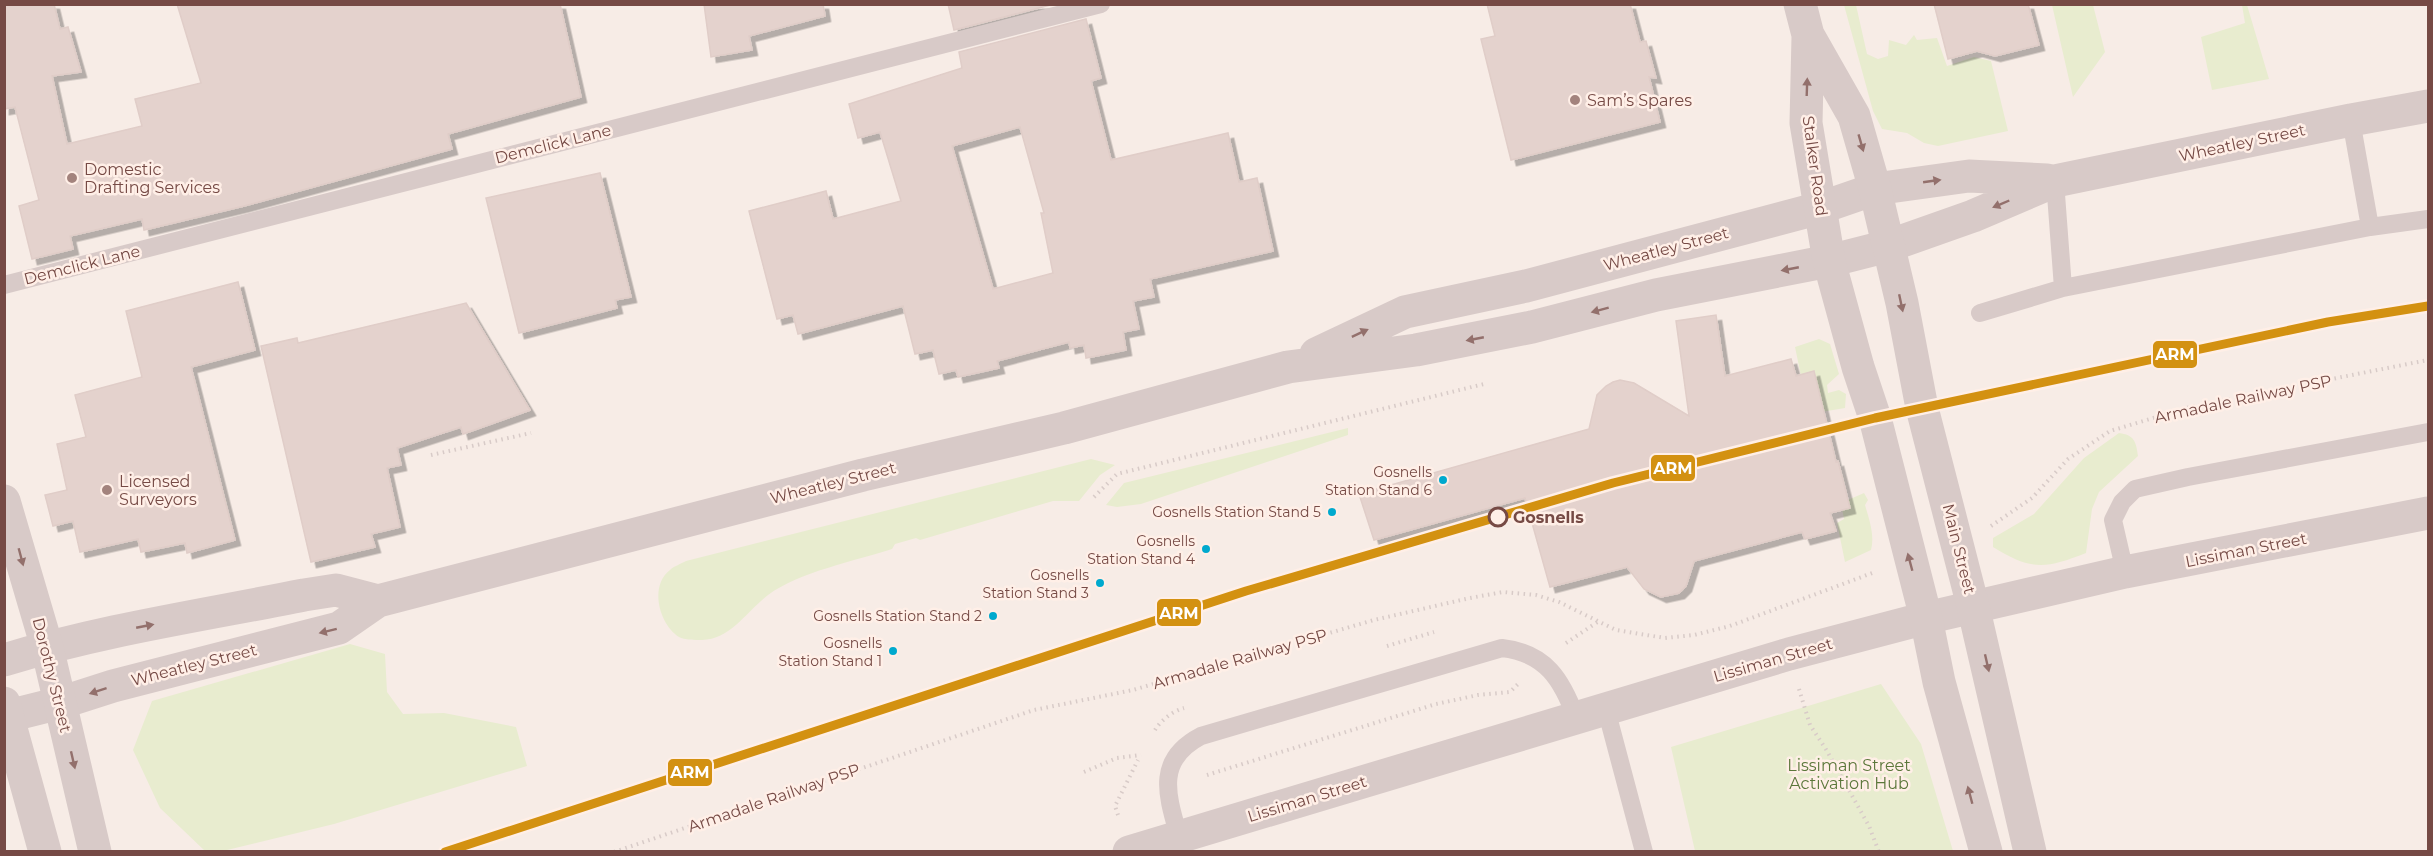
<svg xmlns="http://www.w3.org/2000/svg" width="2433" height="856" viewBox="0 0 2433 856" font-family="Montserrat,sans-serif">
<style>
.green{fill:#e8eccf}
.building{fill:#e4d2cd;stroke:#e0cdc8;stroke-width:1.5;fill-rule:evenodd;filter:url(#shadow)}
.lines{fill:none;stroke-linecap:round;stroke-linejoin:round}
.path{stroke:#d8cbc8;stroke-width:4;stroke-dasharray:1.5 4.5;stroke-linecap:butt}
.service{stroke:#d8cac8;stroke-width:18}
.minor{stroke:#d8cac8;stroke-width:33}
.tertiary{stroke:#d8cac8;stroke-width:33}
.secondary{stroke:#d8cac8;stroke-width:33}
.rail-1-casing{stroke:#ffefe7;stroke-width:14}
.rail-1{stroke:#d39111;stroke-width:9}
.oneway{fill:#93706c}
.poi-dot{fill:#a3837d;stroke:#ffefe7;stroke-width:2}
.bus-dot{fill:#00a9ce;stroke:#ffefe7;stroke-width:2}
.stop-dot{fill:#ffefe7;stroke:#764a45;stroke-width:3}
.labels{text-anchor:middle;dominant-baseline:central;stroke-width:5;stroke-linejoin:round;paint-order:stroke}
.bus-label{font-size:14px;fill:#764a45;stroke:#ffefe7;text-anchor:end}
.poi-label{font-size:16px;fill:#764a45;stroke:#ffefe7;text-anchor:start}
.street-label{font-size:16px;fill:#764a45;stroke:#ffefe7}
.stop-label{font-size:16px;font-weight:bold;fill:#764a45;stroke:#ffefe7;text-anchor:start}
.park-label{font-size:16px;fill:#5b773a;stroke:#ffefe7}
.line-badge{stroke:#ffefe7;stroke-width:2}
.badge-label{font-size:16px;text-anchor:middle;font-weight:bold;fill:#fff}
</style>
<defs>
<filter id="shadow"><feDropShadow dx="5.5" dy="5.5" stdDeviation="0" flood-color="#0004"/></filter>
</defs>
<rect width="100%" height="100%" fill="#f7ece6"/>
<path class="green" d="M1844,5H1856L1867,54L1878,59L1888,56L1889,40L1906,45L1914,35L1917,40L1937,38L1947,66L1974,57L1991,61L2008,131L1938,146L1924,143L1907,133L1882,129L1873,111Z
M2052,5H2093L2105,52L2073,97Z
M2242,5H2247L2269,79L2212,90L2201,37L2245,23Z
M1819,339L1830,344L1839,374L1827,385L1828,393L1839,390L1846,394L1845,408L1809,414L1795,347Z
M1348,428V435L1141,504L1117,507L1106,505L1124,483Z
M2119,433C2134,435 2136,441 2138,456L2099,492L2092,509L2086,553C2045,569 2032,571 1993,547V538L2034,514L2084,458Z
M1091,459L1115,465L1100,475L1079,501H1053L920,540L916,538L895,544L892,549C855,561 799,572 768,595C747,611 731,639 702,640C696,640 684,640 679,637C659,624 649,586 670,570C674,566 681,564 686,561Z
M1864,493L1868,500L1865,505C1869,519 1875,535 1871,550L1845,562L1837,523L1844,519L1841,503Z
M350,644L385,654L387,692L403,714L444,713L516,727L527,766L334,824L223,851H205L160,808L133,750L152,701Z
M1881,684L1921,744L1953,851H1695L1671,747Z"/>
<path class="building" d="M4,4H54L60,29L68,27L81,72L52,76L67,144L142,126L135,99L201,83L177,4H560L581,97L448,134L452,149L244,206L144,230L142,219L70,236L73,249L32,259L19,206L39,200L15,107L4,109Z
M704,4H823L825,16L749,36L752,50L711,57Z
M948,4H1054L954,30Z
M1487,4H1630L1640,42L1646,41L1656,78L1649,77L1660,122L1511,160L1481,39L1495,36Z
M1934,4H2028L2039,45L1995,56L1977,51L1948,59Z
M1086,19L1101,78L1091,81L1111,160L1228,133L1239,182L1257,178L1273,251L1150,279L1154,297L1133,301L1139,329L1123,332L1126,350L1086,358L1084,345L1070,348L1069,342L997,361L999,368L958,377L956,370L939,374L933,350L915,354L903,306L798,334L793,315L777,319L749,211L826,191L833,219L901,201L880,132L858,138L849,104L962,68L959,52ZM1020,127L1044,213H1041L1053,273L993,289L952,146Z
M600,173L631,297L615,300L617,308L519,333L486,198Z
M238,282L255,350L191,367L235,540L187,553L185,543L141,552L138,539L80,552L73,521L53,526L45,495L67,490L57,444L86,437L75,395L142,377L126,311Z
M466,303L530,410L463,434L461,427L397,448L401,465L387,468L400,527L371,534L375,547L311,562L261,346L297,338L298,343Z
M1716,315L1725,376L1791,359L1796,376L1814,371L1836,462L1838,461L1850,508L1830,513L1836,531L1805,539L1802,532L1694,561L1686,586L1679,593L1661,597L1644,589L1627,567L1550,587L1525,498L1374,540L1359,494L1589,429L1597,395L1606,386L1613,382L1620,380L1634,383L1689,416L1676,321Z"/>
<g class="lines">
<path class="path" d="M431,455L531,433
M1094,497L1117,474L1484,384
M1991,526L2032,498L2068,459L2110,431L2190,407L2428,360
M1566,643L1599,621
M1387,646L1434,632
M1799,689L1810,725L1827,751L1869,826L1879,852
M1155,730C1161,720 1173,711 1184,708
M1084,772L1117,758L1141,755
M1207,775L1436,704L1478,695L1510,692L1518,684
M1118,815L1115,806L1138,760
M614,852L1034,710L1133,690L1374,620L1470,598L1503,592L1536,595L1559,602L1616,630L1665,638L1694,635L1730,626L1875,572"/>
<path class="service" d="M2351,120L2370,227
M2055,181L2063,288
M4,285L1101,4
M1980,313L2063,288L2370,227L2428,219
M2125,572L2113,520L2122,502L2135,489L2188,477L2428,432
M1606,709L1644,852
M1179,837C1167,795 1155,760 1201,736L1502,648C1546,653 1562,680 1576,718"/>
<path class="minor" d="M1129,852L1789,654L1926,618L2125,572L2428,513"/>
<path class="tertiary" d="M1316,354L1405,312L1526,286L1820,208L1875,189L1969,176L2047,180
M4,660C102,630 204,615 304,595L336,590L378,601
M4,717L60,703L113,686L339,628L378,601L863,475L1064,428L1288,367L1416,350L1532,327L1656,295L1829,261L1888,246L1973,216L2055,181L2351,120L2428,106"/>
<path class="secondary" d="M1800,4L1808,35L1854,116L1875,189L1902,303L1922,408L1973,606L2030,852
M1808,37L1806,123L1829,261L1858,367L1875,418L1926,618L1939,682L1986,852
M4,501L47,647L95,852
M4,703L45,852"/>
<defs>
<path id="rail-1" d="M445,852L1246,591L1613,483L1875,418L2328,322L2428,306"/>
</defs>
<use href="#rail-1" class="rail-1-casing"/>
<use href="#rail-1" class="rail-1"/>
</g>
<defs><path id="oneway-solid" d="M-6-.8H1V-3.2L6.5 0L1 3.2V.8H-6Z" transform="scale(1.5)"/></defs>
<g class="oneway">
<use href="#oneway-solid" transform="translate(1807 87) rotate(-88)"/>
<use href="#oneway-solid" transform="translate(1861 143) rotate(74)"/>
<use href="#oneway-solid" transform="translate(1932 181) rotate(-8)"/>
<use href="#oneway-solid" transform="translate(2001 204) rotate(157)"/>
<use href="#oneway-solid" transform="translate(1790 269) rotate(169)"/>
<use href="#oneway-solid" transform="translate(1901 303) rotate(78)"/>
<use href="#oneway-solid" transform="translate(1600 310) rotate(165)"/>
<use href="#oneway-solid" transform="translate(1360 333) rotate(-25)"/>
<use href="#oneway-solid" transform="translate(1475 339) rotate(169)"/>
<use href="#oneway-solid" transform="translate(21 557) rotate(75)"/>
<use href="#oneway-solid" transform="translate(1910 562) rotate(-105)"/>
<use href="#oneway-solid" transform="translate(145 626) rotate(-11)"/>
<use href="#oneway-solid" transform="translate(328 631) rotate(166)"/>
<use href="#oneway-solid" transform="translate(1987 663) rotate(77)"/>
<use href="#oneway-solid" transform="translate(98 691) rotate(162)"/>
<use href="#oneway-solid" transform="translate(73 760) rotate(77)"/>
<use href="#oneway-solid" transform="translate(1970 795) rotate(-105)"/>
</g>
<g class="poi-dot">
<circle cx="1575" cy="100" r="6"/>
<circle cx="72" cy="178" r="6"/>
<circle cx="107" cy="490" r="6"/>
</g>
<g class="bus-dot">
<circle cx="1443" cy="480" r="5"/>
<circle cx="1332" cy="512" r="5"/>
<circle cx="1206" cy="549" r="5"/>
<circle cx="1100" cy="583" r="5"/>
<circle cx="993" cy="616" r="5"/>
<circle cx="893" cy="651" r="5"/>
</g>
<circle class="stop-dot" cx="1498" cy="517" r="9"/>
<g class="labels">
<g class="bus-label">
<text x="1432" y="472">Gosnells<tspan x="1432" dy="18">Station Stand 6</tspan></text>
<text x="1321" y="512">Gosnells Station Stand 5</text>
<text x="1195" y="541">Gosnells<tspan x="1195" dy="18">Station Stand 4</tspan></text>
<text x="1089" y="575">Gosnells<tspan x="1089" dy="18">Station Stand 3</tspan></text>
<text x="982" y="616">Gosnells Station Stand 2</text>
<text x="882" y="643">Gosnells<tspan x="882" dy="18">Station Stand 1</tspan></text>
</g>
<g class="poi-label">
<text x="1587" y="100">Sam’s Spares</text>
<text x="84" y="169">Domestic<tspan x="84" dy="18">Drafting Services</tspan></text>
<text x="119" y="481">Licensed<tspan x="119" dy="18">Surveyors</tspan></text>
</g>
<g class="street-label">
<text transform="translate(2242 143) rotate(-12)">Wheatley Street</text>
<text transform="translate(553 144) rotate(-14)">Demclick Lane</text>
<text transform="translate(1815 166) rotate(82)">Stalker Road</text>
<text transform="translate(1666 249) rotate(-15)">Wheatley Street</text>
<text transform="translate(82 265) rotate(-14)">Demclick Lane</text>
<text transform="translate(2243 399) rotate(-12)">Armadale Railway PSP</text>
<text transform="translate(833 483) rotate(-14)">Wheatley Street</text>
<text transform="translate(1959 549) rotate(76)">Main Street</text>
<text transform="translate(2246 550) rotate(-11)">Lissiman Street</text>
<text transform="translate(1240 659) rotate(-16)">Armadale Railway PSP</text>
<text transform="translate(1773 660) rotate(-16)">Lissiman Street</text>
<text transform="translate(194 665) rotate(-14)">Wheatley Street</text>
<text transform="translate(52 675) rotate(76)">Dorothy Street</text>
<text transform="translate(774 798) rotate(-19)">Armadale Railway PSP</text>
<text transform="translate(1307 799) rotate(-17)">Lissiman Street</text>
</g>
<g class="stop-label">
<text x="1513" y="517">Gosnells</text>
</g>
<g class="park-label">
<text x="1849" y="765">Lissiman Street<tspan x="1849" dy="18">Activation Hub</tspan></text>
</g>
</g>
<g class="line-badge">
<rect x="2152" y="340" width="46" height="29" rx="6" fill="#d39111"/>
<rect x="1650" y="454" width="46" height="28" rx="6" fill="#d39111"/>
<rect x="1156" y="598" width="46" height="29" rx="6" fill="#d39111"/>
<rect x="667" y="758" width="46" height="29" rx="6" fill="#d39111"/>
</g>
<g class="badge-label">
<text x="2175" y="360">ARM</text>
<text x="1673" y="474">ARM</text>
<text x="1179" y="619">ARM</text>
<text x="690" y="778">ARM</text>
</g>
<rect width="2433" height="856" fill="none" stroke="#764a45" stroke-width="12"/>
</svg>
